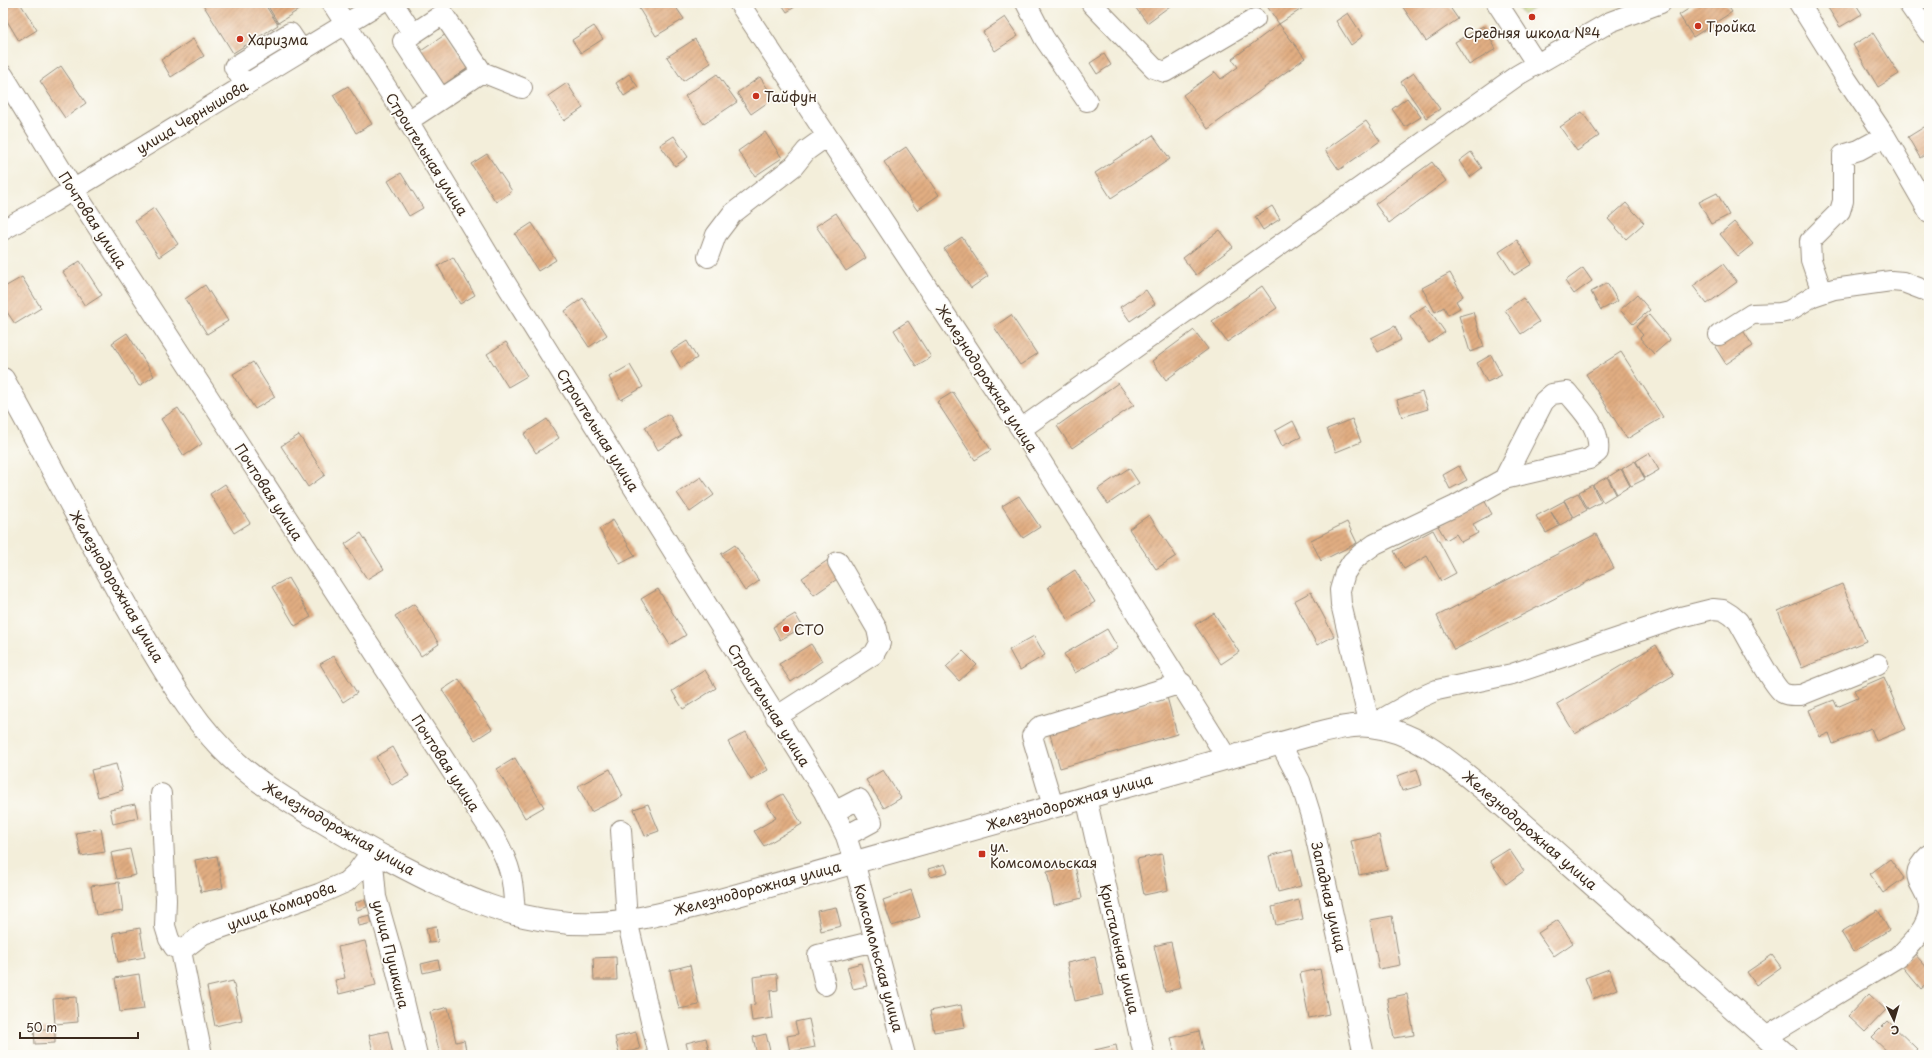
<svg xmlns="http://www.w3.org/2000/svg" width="1932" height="1058" viewBox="0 0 1932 1058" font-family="'Playpen Sans',sans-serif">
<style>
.park{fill:url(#park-dots);stroke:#7a7a46}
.building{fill:url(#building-hatch)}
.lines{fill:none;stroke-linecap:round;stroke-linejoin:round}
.minor-casing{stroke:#978c7c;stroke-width:22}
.major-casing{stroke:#978c7c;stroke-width:24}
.minor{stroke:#fff;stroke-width:20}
.major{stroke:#fff;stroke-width:22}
.poi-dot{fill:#c8321e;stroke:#fdfcf7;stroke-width:1.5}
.labels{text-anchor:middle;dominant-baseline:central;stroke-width:3.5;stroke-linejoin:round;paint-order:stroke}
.poi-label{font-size:14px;fill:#3b2a1e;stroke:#fdfcf7;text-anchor:start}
.street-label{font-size:14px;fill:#3b2a1e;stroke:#fdfcf7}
</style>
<defs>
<pattern id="park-dots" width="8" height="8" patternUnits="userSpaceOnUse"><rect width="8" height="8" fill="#b8ca6d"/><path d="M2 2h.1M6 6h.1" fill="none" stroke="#97a459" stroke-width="1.8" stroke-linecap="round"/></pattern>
<pattern id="building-hatch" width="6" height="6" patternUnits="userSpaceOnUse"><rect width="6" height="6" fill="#e1ad82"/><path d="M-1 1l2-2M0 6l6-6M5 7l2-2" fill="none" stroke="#b88d6a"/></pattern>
</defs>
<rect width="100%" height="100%" fill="#fdfcf7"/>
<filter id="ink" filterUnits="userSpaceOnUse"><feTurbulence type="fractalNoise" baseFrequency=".025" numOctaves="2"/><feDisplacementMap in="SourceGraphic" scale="8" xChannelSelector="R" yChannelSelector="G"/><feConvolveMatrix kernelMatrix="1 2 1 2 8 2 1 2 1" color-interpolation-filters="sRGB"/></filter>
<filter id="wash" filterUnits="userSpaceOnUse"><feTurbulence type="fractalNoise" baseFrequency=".012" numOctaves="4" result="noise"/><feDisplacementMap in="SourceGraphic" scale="16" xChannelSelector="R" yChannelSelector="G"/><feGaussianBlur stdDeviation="0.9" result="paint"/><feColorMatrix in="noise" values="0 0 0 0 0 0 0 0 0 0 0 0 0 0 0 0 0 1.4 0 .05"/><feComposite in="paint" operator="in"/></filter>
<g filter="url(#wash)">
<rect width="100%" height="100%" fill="#f3eeda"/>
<path class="park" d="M1515,3H1542L1523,15Z"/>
<g id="blocks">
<path class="building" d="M3,3H20L37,30L19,41L3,14Z
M202,3H264L278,25L233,53Z
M266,3H296L300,9L278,23Z
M643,3H673L684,19L656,36L638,7Z
M781,3H801L787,12Z
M1132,3H1174L1147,23Z
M1265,3H1304L1306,6L1279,24Z
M1400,3H1447L1458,19L1426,41Z
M1698,3H1726L1732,12L1693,37L1679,15Z
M1825,3H1855L1862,14L1840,27Z
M1348,13L1363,36L1351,45L1336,21Z
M1005,17L1018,36L995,51L983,32Z
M1279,24L1305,58L1208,129L1183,95L1215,72L1221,79L1238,67L1232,59Z
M594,26L603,39L581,53L572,40Z
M1483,26L1496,49L1469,65L1455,42Z
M1873,33L1899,74L1878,87L1853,45Z
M446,34L468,68L443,85L421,51Z
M193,39L204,56L171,77L161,60Z
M695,39L711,63L683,81L667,57Z
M1104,54L1111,65L1097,74L1090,63Z
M61,66L86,103L65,118L40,81Z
M1414,73L1440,109L1426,118L1401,82Z
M629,74L638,87L624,96L616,83Z
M717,74L737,102L704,124L685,96Z
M760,77L774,98L751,114L737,93Z
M567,83L583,108L564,121L548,96Z
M348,86L372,124L356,133L333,95Z
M1407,98L1421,117L1405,127L1392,109Z
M1582,112L1599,136L1577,151L1560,127Z
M1366,121L1380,141L1339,170L1325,150Z
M1929,124V152L1920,158L1908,137Z
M765,132L782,158L755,176L738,151Z
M1153,135L1170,159L1111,198L1095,173Z
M674,136L688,157L675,166L660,145Z
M906,147L939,195L917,210L884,162Z
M1471,152L1482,168L1470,177L1459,161Z
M487,154L512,191L496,202L471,164Z
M1432,162L1446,181L1389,223L1375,204Z
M401,173L423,208L409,216L388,181Z
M1717,193L1729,215L1711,224L1699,202Z
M1626,203L1644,223L1626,239L1608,219Z
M1272,206L1280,219L1263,230L1255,217Z
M154,208L178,244L159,257L135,221Z
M836,213L866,258L846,271L816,226Z
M1734,222L1753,244L1738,256L1720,234Z
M532,223L556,260L538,271L515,234Z
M1220,230L1233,247L1196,275L1183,258Z
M962,237L988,276L971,288L944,249Z
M1517,240L1532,264L1514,275L1499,252Z
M453,257L475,295L460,304L438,266Z
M80,261L102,295L85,306L63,272Z
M1723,264L1737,282L1707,304L1693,286Z
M1583,268L1592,281L1574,294L1565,281Z
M1450,273L1463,296L1456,301L1460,308L1448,315L1444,307L1435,312L1422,288Z
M22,277L41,308L15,324L3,306V288Z
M1607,283L1618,301L1601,310L1591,292Z
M205,285L228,321L207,334L185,299Z
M1262,286L1277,308L1227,342L1212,321Z
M1146,290L1155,304L1130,321L1120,307Z
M1637,295L1650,310L1633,324L1620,310Z
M583,298L607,335L589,347L565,311Z
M1523,298L1539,322L1521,334L1505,310Z
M1426,305L1445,332L1429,343L1410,316Z
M1473,312L1484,347L1470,352L1459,316Z
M1011,315L1037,354L1020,365L994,327Z
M1649,315L1670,340L1654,354L1640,338L1643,335L1636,327Z
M908,321L931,357L916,366L894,330Z
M1395,326L1401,340L1378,352L1371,338Z
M1742,329L1753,346L1726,364L1715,347Z
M1194,330L1208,349L1166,380L1152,361Z
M127,333L154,376L139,386L112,343Z
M687,341L697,358L681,368L671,351Z
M506,342L527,376L508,387L487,354Z
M1621,352L1663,417L1627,439L1586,374Z
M1491,355L1502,375L1487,382L1477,363Z
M253,362L275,397L255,409L233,374Z
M630,365L643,387L621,400L609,377Z
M1118,383L1134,405L1072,448L1057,426Z
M953,392L991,450L975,460L937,402Z
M1422,392L1428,409L1402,417L1397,400Z
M178,408L202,444L184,456L161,419Z
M669,414L681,436L658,450L645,427Z
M547,419L559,438L536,453L524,434Z
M1352,419L1361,442L1336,452L1327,429Z
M1293,421L1301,437L1282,446L1275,431Z
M299,435L325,475L308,487L281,446Z
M1649,453L1659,470L1645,478L1636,461Z
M1635,461L1645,479L1631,486L1622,469Z
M1459,466L1467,480L1450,489L1443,475Z
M1129,468L1139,483L1108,504L1098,489Z
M1621,469L1630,486L1617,494L1608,477Z
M701,477L714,495L690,512L677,493Z
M1607,477L1616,494L1603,502L1593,485Z
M225,484L250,523L234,533L210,494Z
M1592,485L1601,502L1588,509L1579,492Z
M1578,493L1587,510L1574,517L1564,500Z
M1019,496L1040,527L1023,538L1002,506Z
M1484,500L1492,514L1473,524L1478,533L1461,542L1456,534L1446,540L1438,526Z
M1564,501L1573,518L1560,525L1551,512L1559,526L1546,533L1536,516Z
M1149,515L1176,556L1156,569L1129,529Z
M613,520L635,556L620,564L599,529Z
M1347,522L1357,543L1321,561L1311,540Z
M1433,530L1456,573L1441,581L1427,556L1404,569L1394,551Z
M361,533L384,569L367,579L345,544Z
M1596,534L1614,568L1454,650L1437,616Z
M735,545L759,581L745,591L721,554Z
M828,560L840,577L814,595L802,578Z
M1075,570L1095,602L1068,619L1048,587Z
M288,578L311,617L295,626L272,587Z
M1842,584L1866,641L1802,668L1778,611Z
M658,589L686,635L670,645L641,599Z
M1311,592L1334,636L1317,645L1294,601Z
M414,604L439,644L421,656L395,616Z
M1214,613L1239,652L1221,664L1195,625Z
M795,614L803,627L780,640L773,627Z
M1107,629L1118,648L1075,673L1064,654Z
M1034,636L1045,655L1020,670L1009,650Z
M811,644L822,661L791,682L779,664Z
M1656,645L1674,675L1575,734L1557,704Z
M963,651L977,665L959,681L946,667Z
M334,656L357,693L343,702L320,664Z
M705,670L716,688L683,709L672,691Z
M1884,677L1906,729L1876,741L1871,728L1833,744L1829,733L1820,737L1809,710L1834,700L1837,707L1858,698L1854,690Z
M459,679L492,729L475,740L442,690Z
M1167,697L1177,734L1060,768L1049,731Z
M746,732L768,770L751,780L728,742Z
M393,747L409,776L392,785L376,757Z
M515,758L544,807L525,818L497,769Z
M116,764L123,790L98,797L91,770Z
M610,769L623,796L591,812L578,786Z
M1417,769L1422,785L1402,791L1397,776Z
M883,770L901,798L884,808L866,780Z
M783,794L802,824L764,846L754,831L776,818L767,803Z
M135,804L138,818L113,824L110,809Z
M648,804L659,831L645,836L634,809Z
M101,828L105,852L81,856L76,833Z
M1379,835L1387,869L1359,875L1351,841Z
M130,849L136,875L117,879L111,853Z
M1509,849L1524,871L1506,884L1490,861Z
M1292,850L1301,886L1278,892L1269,856Z
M1162,854L1168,890L1144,895L1137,859Z
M217,856L223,888L201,892L195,860Z
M1890,859L1904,878L1883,893L1870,874Z
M945,864L948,872L931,877L928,869Z
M1075,866L1082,898L1054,905L1047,872Z
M119,882L123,911L96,915L91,886Z
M911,890L920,917L892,926L883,900Z
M365,900L367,907L357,910L355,903Z
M1299,900L1303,919L1276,925L1272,907Z
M836,907L841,926L821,931L817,911Z
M1878,910L1889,930L1853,952L1841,932Z
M370,915L372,923L359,926L358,918Z
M1392,916L1400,965L1379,969L1370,920Z
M1558,920L1573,943L1554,956L1538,933Z
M436,926L438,942L429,943L426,928Z
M140,928L145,957L118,962L113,933Z
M365,941L376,985L339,994L335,980L345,978L338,947Z
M1171,942L1181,988L1165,992L1154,946Z
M1914,953L1929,970V982L1921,989L1900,964Z
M1772,955L1781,967L1756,985L1747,972Z
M616,957L617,980H594L593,958Z
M1095,957L1103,995L1075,1001L1067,963Z
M438,960L440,969L423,973L421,964Z
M861,963L867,986L853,989L847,967Z
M690,965L699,1005L679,1009L670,970Z
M1320,969L1329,1014L1309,1018L1300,973Z
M1609,969L1617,989L1593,999L1585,978Z
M139,974L144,1009L120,1012L115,978Z
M777,974L778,990L770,991L773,1018L752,1021L750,1005L755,1004L753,977Z
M233,981L242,1020L215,1026L207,987Z
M1407,994L1414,1035L1394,1038L1387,998Z
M1869,994L1886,1010L1865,1032L1848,1016Z
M76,997L78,1022L55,1024L53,999Z
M961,1005L965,1027L934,1032L930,1011Z
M448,1007L456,1042L464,1040L467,1055H440L430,1012Z
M809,1019L815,1047L790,1052L787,1036L798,1034L795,1022Z
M1888,1021L1917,1049L1911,1055H1891L1872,1037Z
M34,1029H55V1043L35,1044Z
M388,1031L393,1055H374L369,1035Z
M1199,1031L1204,1054L1175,1055L1171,1038Z
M636,1032L640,1049L619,1054L615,1037Z
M766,1034L771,1055H757L753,1037Z
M706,1038L710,1055H689L686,1043Z
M1116,1045L1118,1055H1096L1095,1050Z"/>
</g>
</g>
<g filter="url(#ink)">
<use href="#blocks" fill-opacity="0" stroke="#978c7c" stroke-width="1"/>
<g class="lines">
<defs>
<path id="minor" d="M332,3L408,121L503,279L824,792L846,836L854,861L905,1055
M393,3L413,34L443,14L482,72L408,121
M739,3L1021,429L1227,758
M1026,3L1044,38L1087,101
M1091,3L1154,68L1165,72L1255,19
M1497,3L1536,63
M1799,3L1847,80L1885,136L1929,212
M1908,3L1929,33
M413,34L403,41L441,99
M482,72L522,88
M3,75L73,189L494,836C512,868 513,880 515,915
M245,84L234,67L290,33L302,51
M3,230L53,202L380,3
M708,257L716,235L732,214L794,166L806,151L827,136
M1822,292L1811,260L1810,241L1840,211L1843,201V155L1859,150L1885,136
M1719,335L1752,314L1780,313L1789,311L1813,296L1834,289L1891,281L1903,282L1929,292
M1021,429L1518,75L1610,22L1661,3
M1504,479L1589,459L1598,452C1601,427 1582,411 1567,392L1552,394L1544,401L1504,479L1455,506L1375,544L1361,554L1352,562L1345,573L1340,590L1341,604L1370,726L1419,698L1437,690L1512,674L1681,617L1713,609L1723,610L1731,615L1738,621C1745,633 1774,688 1783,693C1788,696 1795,695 1801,695L1878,664
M776,717L874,654L880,643L877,629L838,562
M1280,743L1300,781L1311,816L1364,1055
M161,794L166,900L165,926L169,939L174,947L181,951
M1086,797L1144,1055
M1053,806L1032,736L1039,727L1182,683
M834,812L859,799L872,822L846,836
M621,830L627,920L659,1055
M372,851L376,897L395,964L417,1055
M825,985L818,955L875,941
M1766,1037L1898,957C1910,945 1929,927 1929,908C1928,884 1903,879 1929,855
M202,1055L181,951L203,934L319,894L346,882L356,873L372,851"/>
<path id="major" d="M3,379C50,462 92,548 140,630C168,677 196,727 237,763C259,783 284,798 308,813C335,829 361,845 388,859C456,895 520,927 599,923C636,921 673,911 709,903L1310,735C1330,730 1350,724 1370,726C1419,731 1456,767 1493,797L1786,1055"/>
</defs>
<use href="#minor" class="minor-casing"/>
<use href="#major" class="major-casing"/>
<use href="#minor" class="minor"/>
<use href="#major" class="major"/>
</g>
</g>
<g class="poi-dot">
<circle cx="1532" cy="17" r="4"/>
<circle cx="1698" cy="26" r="4"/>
<circle cx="240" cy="39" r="4"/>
<circle cx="756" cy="96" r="4"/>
<circle cx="786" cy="629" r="4"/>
<rect x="978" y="850" width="8" height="8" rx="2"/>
</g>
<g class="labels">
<g class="poi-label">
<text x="1706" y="26">Тройка</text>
<text x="1532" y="32" text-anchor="middle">Средняя школа №4</text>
<text x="248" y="39">Харизма</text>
<text x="764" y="96">Тайфун</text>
<text x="794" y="629">СТО</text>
<text x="990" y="846">ул.<tspan x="990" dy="16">Комсомольская</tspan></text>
</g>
<g class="street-label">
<text transform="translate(192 117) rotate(-31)">улица Чернышова</text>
<text transform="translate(427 154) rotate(58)">Строительная улица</text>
<text transform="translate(93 220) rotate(57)">Почтовая улица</text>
<text transform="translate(987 378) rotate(57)">Железнодорожная улица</text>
<text transform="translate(598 430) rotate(58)">Строительная улица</text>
<text transform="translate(269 492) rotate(57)">Почтовая улица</text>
<text transform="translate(117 586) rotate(60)">Железнодорожная улица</text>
<text transform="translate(769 705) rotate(58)">Строительная улица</text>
<text transform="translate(446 763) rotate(57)">Почтовая улица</text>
<text transform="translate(1069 802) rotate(-16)">Железнодорожная улица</text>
<text transform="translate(339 828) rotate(30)">Железнодорожная улица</text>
<text transform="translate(1530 830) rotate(41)">Железнодорожная улица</text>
<text transform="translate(757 888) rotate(-15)">Железнодорожная улица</text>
<text transform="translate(1329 897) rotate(77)">Западная улица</text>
<text transform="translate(281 906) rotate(-20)">улица Комарова</text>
<text transform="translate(1120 949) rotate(77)">Кристальная улица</text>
<text transform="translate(391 954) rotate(76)">улица Пушкина</text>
<text transform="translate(879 958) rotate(75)">Комсомольская улица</text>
</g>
</g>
<rect width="1932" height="1058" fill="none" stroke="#fdfcf7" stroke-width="16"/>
<g transform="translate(1894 1020) rotate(175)" stroke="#fdfcf7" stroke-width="3" paint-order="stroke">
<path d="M0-3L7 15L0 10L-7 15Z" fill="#3b2a1e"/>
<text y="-6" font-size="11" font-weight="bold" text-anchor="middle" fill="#3b2a1e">С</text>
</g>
<path d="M20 1032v6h118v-6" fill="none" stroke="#3b2a1e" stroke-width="2"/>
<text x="26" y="1032" font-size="12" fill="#3b2a1e" stroke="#fdfcf7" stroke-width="3" paint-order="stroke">50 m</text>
</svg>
